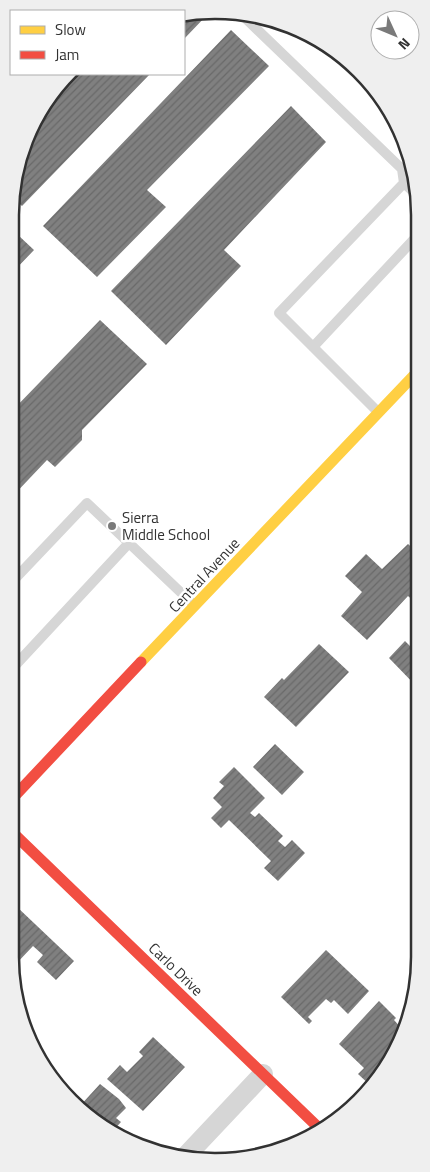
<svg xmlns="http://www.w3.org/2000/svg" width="430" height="1172" viewBox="0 0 430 1172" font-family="'Titillium Web',sans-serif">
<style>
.building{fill:url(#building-hatch)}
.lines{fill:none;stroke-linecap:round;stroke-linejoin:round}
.lane{stroke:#d6d6d6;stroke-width:10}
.street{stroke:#d6d6d6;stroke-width:20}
.slow{stroke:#ffcf43;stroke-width:11}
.jam{stroke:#f24e42;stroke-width:11}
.poi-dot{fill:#7a7a7a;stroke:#fff;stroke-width:2}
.labels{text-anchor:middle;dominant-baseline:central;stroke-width:5;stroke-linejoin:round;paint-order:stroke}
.poi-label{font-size:15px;fill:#323232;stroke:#fff;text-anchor:start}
.street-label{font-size:15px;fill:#323232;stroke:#fff}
.rim{fill:none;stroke:#323232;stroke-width:2.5}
</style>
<defs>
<pattern id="building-hatch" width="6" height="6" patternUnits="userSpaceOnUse" patternTransform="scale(1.25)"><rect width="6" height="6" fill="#808080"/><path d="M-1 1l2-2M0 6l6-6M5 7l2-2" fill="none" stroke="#696969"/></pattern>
</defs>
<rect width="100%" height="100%" fill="#fff"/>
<path class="building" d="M189,12L205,13L207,15L184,39V13Z
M231,30L269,66L147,190L166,207L97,277L43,226Z
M79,74H150L22,206L12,197L17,162L41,113Z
M291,106L326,142L224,250L241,266L166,345L111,291Z
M18,235L34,250L10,275V243Z
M100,320L147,364L82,430V440L55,467L47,460L10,499V413Z
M408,544L419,554V606L408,596L367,640L341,616L362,592L345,576L366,554L382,569Z
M405,641L419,655V689L389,658Z
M319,644L349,672L296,727L264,697L282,678L284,680Z
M275,744L304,772L282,795L253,767Z
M234,767L265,798L250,813L255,817L259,813L283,836L278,841L285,847L292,840L305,853L278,881L264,868L271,861L229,820L221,828L211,818L222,807L213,798L224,786L219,782Z
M16,906L74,961L56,980L37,962L43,955L33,946L15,965L11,961L10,912Z
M326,950L369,991L348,1014L334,1000L331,1003L326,999L308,1017L312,1021L309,1024L281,997Z
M379,1001L396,1018L394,1020L403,1030L378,1082L372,1087L358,1074L364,1068L339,1044Z
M153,1037L185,1067L143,1111L107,1079L120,1065L127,1072L143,1056L139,1052Z
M100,1084L119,1099L126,1108L116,1118L121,1122L111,1133L79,1107Z"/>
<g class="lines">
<path class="lane" d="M242,15L402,169L404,183
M313,347L418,235
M377,411L279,313L404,183L418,196
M10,584L87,503L194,605
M10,671L129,543"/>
<path class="street" d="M183,1159L263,1074"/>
<path class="slow" d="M141,662L419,370"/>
<path class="jam" d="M10,801L141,662
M10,830L322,1131"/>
</g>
<circle class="poi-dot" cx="112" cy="526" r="5"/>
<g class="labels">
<g class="poi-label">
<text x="122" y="517">Sierra<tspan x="122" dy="17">Middle School</tspan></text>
</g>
<g class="street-label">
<text transform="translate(204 575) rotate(-47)">Central Avenue</text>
<text transform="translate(176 969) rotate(44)">Carlo Drive</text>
</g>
</g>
<path d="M0 0H430V1172H0ZM215 19H215A196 196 0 0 1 411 215V957A196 196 0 0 1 215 1153H215A196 196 0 0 1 19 957V215A196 196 0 0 1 215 19Z" fill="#efefef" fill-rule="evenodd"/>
<path class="rim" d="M215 19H215A196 196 0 0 1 411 215V957A196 196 0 0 1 215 1153H215A196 196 0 0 1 19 957V215A196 196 0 0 1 215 19Z"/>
<rect x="10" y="10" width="175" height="65" fill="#ffffff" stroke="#adadad"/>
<rect x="20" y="26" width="25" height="8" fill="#ffcf43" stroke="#adadad"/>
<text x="55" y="35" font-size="15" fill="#323232">Slow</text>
<rect x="20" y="51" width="25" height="8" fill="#f24e42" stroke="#adadad"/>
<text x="55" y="60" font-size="15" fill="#323232">Jam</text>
<g transform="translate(395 35) rotate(134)"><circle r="24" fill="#ffffff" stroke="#adadad"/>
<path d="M0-4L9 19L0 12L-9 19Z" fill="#7a7a7a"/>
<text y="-8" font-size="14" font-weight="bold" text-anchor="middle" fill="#323232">N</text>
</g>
</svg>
